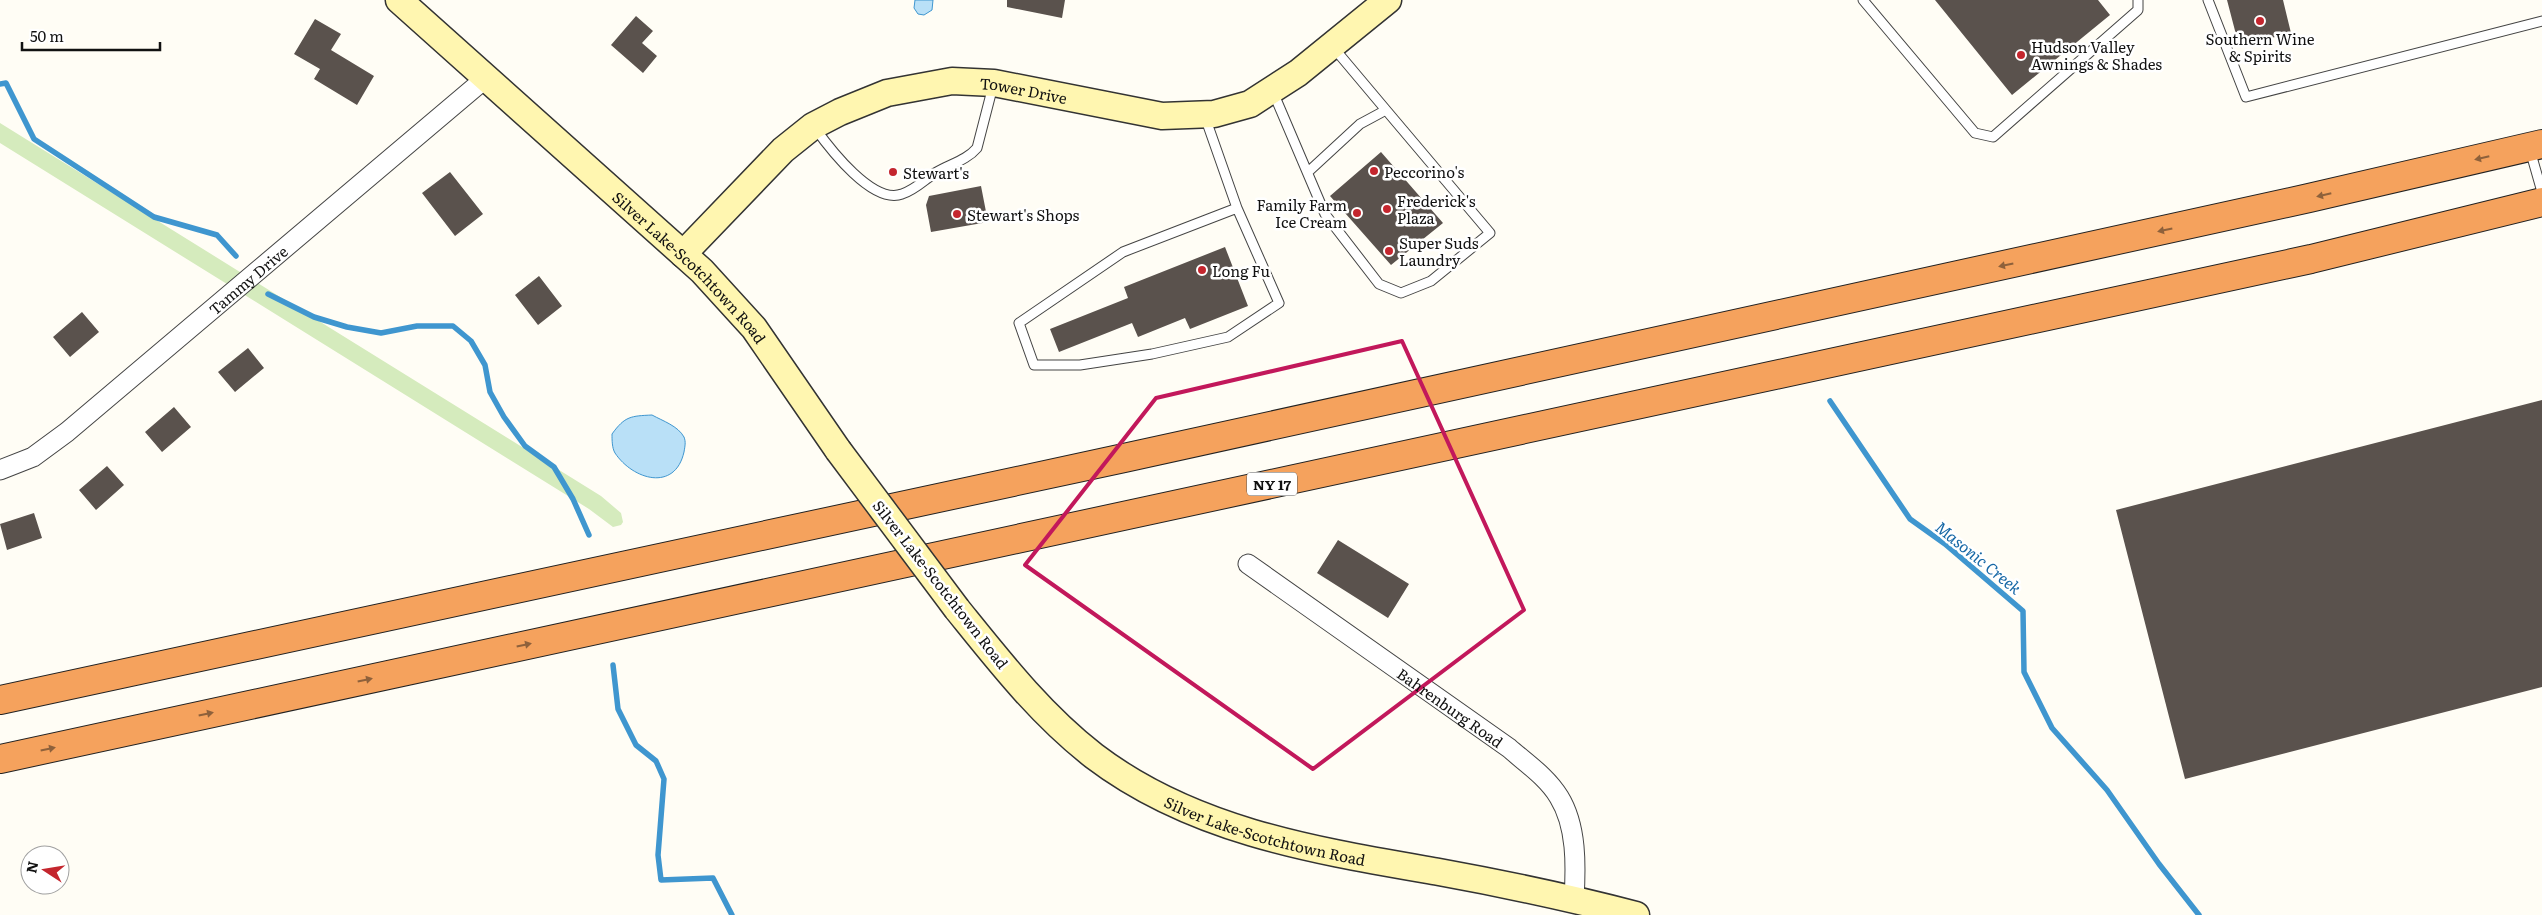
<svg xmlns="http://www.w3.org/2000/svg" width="2542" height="915" viewBox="0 0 2542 915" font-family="Literata,serif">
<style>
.green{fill:#d5ebbd}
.water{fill:#b9e0f7;stroke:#3f96cf}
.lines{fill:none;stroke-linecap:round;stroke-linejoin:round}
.stream{stroke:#3f96cf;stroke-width:5.5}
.building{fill:#5a524d}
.lane-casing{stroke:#444;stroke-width:11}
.street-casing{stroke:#444;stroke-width:21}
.secondary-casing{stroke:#333;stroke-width:29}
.highway-casing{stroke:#222;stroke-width:30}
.lane{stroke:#fff;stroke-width:9}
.street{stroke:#fff;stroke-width:19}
.secondary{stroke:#fff6b0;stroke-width:26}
.highway{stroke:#f5a25d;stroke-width:28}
.secondary-bridge-casing{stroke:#333;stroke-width:29;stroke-linecap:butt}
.secondary-bridge{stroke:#fff6b0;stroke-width:26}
.oneway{fill:#8e613b}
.marked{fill:none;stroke:#c2185b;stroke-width:4;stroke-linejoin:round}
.poi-dot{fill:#c4262e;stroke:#fff;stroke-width:2}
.labels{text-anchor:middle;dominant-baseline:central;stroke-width:5;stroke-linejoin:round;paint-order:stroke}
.shield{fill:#fff;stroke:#585858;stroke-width:1}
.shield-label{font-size:14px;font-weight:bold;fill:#111}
.poi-label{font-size:15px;fill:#111;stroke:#fff;text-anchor:start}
.street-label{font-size:15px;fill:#111;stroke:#fff}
.water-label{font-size:16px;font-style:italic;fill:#1768a6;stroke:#fff}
</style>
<rect width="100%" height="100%" fill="#fffdf5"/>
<path class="green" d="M0,123L601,496L621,513L623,522L621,525L613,527L589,509L0,143Z"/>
<path class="water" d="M915,0H933L932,10L924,15L918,14L914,8Z
M652,415C663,421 678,426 684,437C686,442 685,446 684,452C675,492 633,480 615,453C612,448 612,440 612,434C625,416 631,416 652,415Z"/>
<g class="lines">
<path class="stream" d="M0,84L6,83L34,139L154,217L217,235L236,256
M268,294L314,317L347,327L381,333L417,326H453L471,341L485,365L490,392L504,417L525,446L554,467L573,499L589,535
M1830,401L1910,519L1945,544L2023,611L2024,672L2052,728L2107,790L2159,864L2199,915
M613,665L618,709L636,745L656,761L664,779L658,855L661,880L713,878L732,915"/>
</g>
<path class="building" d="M1007,0H1065L1062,18L1007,7Z
M1935,0H2098L2110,15L2012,95Z
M2227,0H2283L2291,33L2239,46Z
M636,16L653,31L642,43L657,56L643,73L611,45Z
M315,19L341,34L331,50L374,76L357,105L314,79L320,69L294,54Z
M1381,152L1443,223L1391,265L1330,196Z
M450,172L483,214L455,236L422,193Z
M981,186L988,222L931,232L926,205L929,196Z
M1225,247L1248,306L1190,329L1185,318L1138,337L1132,323L1059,352L1050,329L1128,298L1124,287Z
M539,276L562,306L538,325L515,295Z
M82,312L99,332L70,357L53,337Z
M248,348L264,368L235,392L218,372Z
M2542,400V687L2185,779L2116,510Z
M174,407L191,427L162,452L145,432Z
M107,466L124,485L96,510L79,490Z
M34,513L42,538L7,550L0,524Z
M1338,540L1409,584L1388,618L1317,573Z"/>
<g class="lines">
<defs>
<path id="lane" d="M1863,0L1975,133L1993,137L2138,10V0
M2208,0L2246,97L2542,21
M1333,47L1386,110
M1273,92L1325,214L1379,284L1401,293L1431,281L1490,233L1386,110L1360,124L1308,172
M1205,117L1237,208L1123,252L1019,323L1034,365H1080L1152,354L1228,337L1279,303L1237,208
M815,128C830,149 873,205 902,194C915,190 924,180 935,173C949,164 966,161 977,148L993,86
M2530,150L2542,192"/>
<g id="street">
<path id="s1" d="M0,470L33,457L67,432L487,77"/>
<path id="s2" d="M1248,564L1509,748C1526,763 1547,777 1559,797C1577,826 1576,866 1574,899"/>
</g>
<g id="secondary">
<path id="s3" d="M399,0L702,271L754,328L838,450"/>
<path id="s4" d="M683,254L783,150L813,126L840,112L887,93L952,81L994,83L1162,116L1214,114L1250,104L1298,73L1388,0"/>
<path id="s5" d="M957,609C999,661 1040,714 1094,756C1194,832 1318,851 1439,872C1505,884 1571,898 1636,915"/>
</g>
<path id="highway" d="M0,700L1124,458L2309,198L2542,144
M0,759L2311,259L2542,202"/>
</defs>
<use href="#lane" class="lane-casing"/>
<use href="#street" class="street-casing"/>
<use href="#secondary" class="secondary-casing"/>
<use href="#highway" class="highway-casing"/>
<use href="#lane" class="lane"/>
<use href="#street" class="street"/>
<use href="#secondary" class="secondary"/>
<use href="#highway" class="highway"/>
<defs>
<path id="secondary-bridge" d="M838,450L957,609"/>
</defs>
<use href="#secondary-bridge" class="secondary-bridge-casing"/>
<use href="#secondary-bridge" class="secondary-bridge"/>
</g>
<defs><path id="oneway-solid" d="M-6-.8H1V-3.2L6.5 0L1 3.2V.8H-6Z" transform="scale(1.25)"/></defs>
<g class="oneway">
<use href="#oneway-solid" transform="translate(2482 158) rotate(167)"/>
<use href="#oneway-solid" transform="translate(2324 195) rotate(167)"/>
<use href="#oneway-solid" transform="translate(2165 230) rotate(168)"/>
<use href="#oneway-solid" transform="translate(2006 265) rotate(168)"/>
<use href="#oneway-solid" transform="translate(524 645) rotate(-12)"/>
<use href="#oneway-solid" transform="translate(365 680) rotate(-12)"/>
<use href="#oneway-solid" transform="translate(206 714) rotate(-12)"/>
<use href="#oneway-solid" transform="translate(48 749) rotate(-12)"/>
</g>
<path class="marked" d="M1402,341L1524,610L1313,769L1025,565L1156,398Z"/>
<g class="poi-dot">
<circle cx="2260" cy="21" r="5"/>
<circle cx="2021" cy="55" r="5"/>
<circle cx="1374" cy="171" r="5"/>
<circle cx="893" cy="172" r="5"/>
<circle cx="1387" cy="209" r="5"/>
<circle cx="1357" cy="213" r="5"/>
<circle cx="957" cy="214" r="5"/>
<circle cx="1389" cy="251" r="5"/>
<circle cx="1202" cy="270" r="5"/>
</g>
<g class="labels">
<rect class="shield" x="1247" y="472.5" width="50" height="23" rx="4"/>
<g class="shield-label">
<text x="1272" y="484">NY 17</text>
</g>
<g class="poi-label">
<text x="2260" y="38" text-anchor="middle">Southern Wine<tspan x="2260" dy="17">&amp; Spirits</tspan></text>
<text x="2031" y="46">Hudson Valley<tspan x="2031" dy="17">Awnings &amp; Shades</tspan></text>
<text x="1384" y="171">Peccorino's</text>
<text x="903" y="172">Stewart's</text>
<text x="1397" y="200">Frederick's<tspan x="1397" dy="17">Plaza</tspan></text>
<text x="1347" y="204" text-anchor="end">Family Farm<tspan x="1347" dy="17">Ice Cream</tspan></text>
<text x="967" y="214">Stewart's Shops</text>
<text x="1399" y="242">Super Suds<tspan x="1399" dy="17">Laundry</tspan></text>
<text x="1212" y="270">Long Fu</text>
</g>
<g class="street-label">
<text stroke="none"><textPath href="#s4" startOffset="402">Tower Drive</textPath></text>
<text stroke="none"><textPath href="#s3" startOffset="395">Silver Lake-Scotchtown Road</textPath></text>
<text stroke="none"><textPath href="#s1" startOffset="314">Tammy Drive</textPath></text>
<text transform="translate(941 584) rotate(52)">Silver Lake-Scotchtown Road</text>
<text stroke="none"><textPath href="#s2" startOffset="248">Bahrenburg Road</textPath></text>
<text stroke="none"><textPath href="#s5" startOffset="390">Silver Lake-Scotchtown Road</textPath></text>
</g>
<g class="water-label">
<text transform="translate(1979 557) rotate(39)">Masonic Creek</text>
</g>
</g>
<g transform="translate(45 870) rotate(282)"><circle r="24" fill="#ffffff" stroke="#a0a0a0"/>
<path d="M0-4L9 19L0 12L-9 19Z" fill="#c4262e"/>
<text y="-8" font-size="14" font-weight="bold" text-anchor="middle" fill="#111111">N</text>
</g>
<path d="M22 42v8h138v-8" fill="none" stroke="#111111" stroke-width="2.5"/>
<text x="30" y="42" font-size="15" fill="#111111" stroke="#ffffff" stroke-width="4" paint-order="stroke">50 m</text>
</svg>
